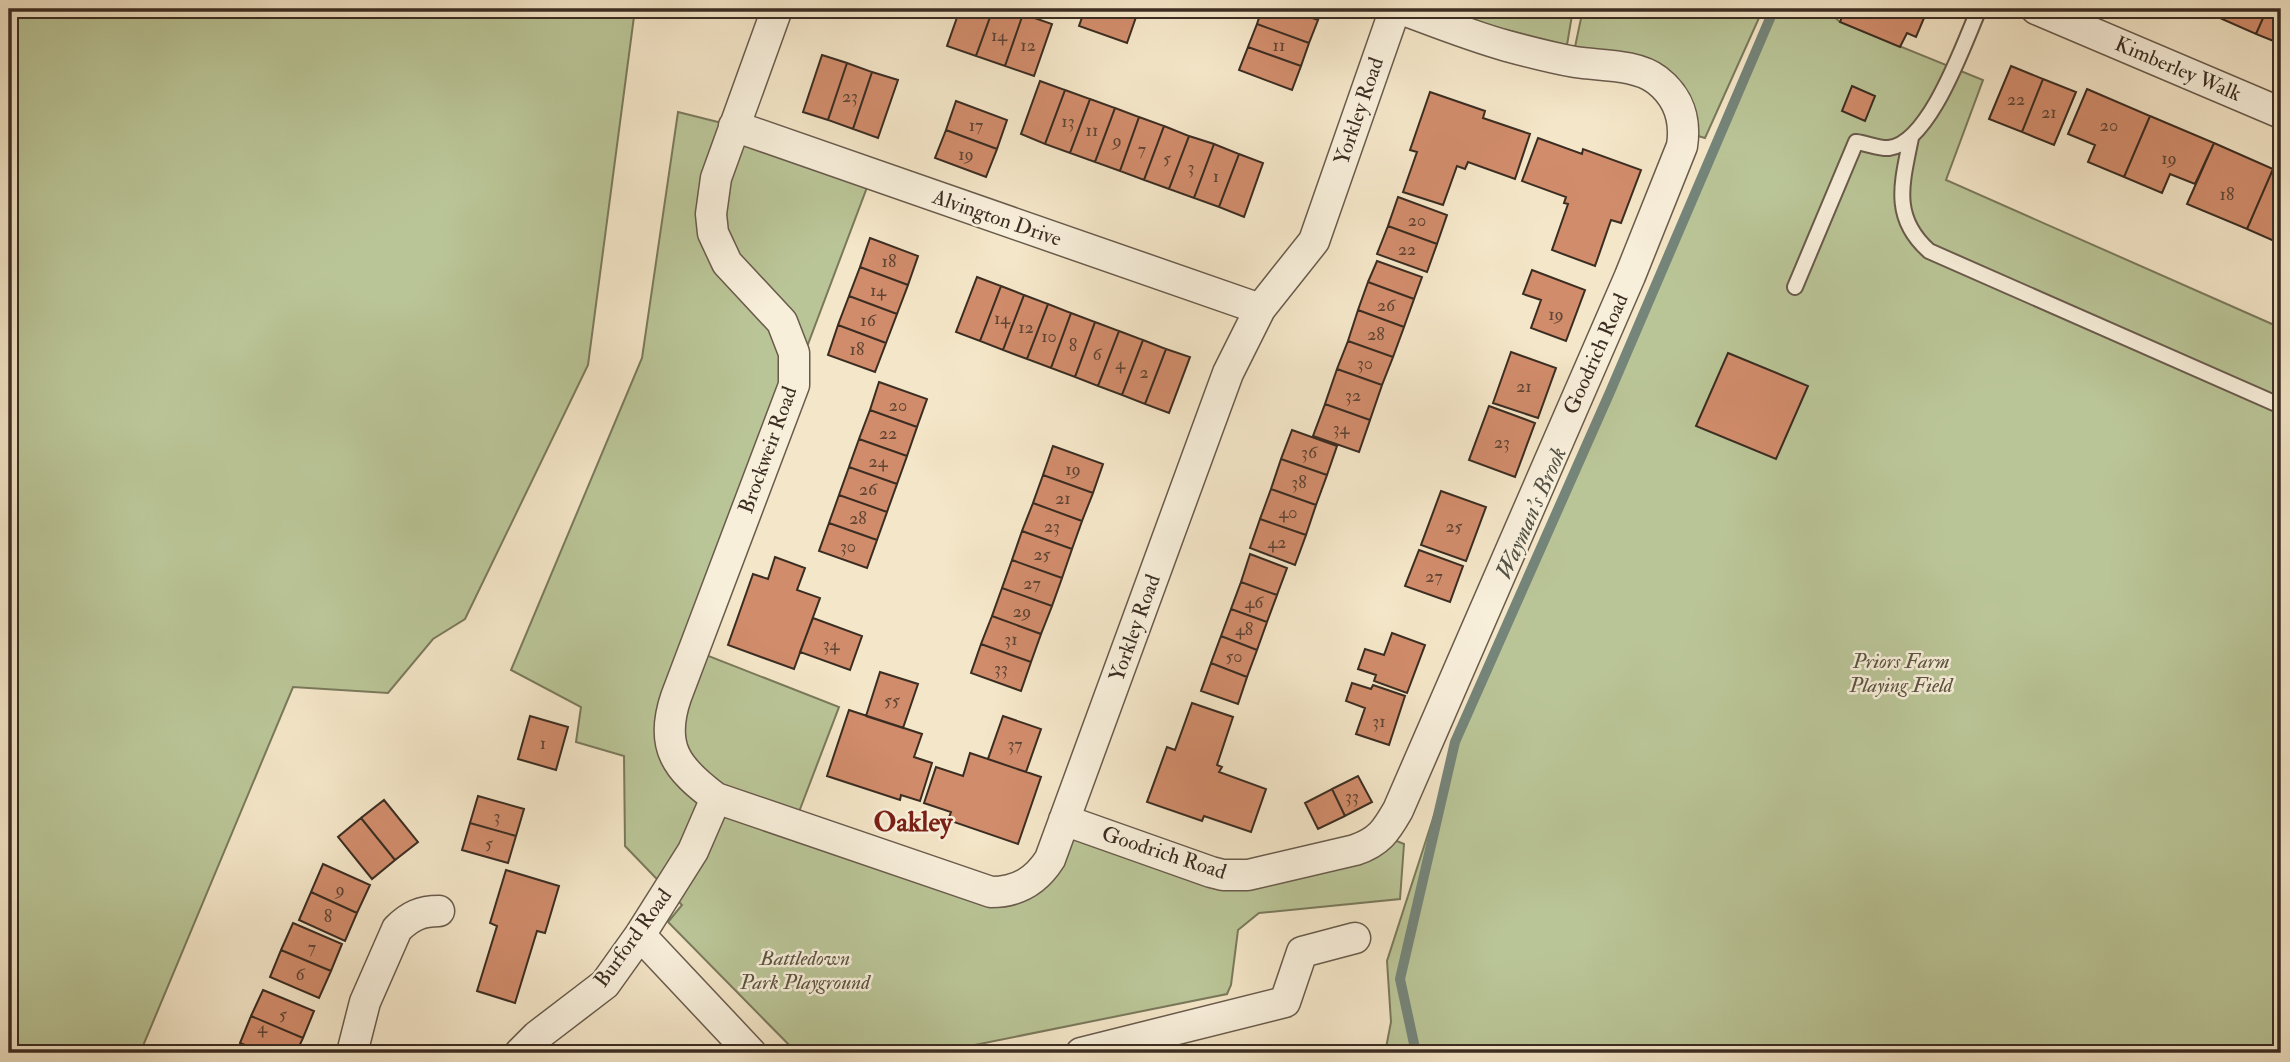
<svg xmlns="http://www.w3.org/2000/svg" width="2290" height="1062" viewBox="0 0 2290 1062" font-family="'IM FELL Double Pica',serif">
<style>
.green{fill:#bac597;stroke:#7a795c;stroke-width:2}
.lines{fill:none;stroke-linecap:round;stroke-linejoin:round}
.stream{stroke:#75857a;stroke-width:10}
.building{fill:#d18c6b;stroke:#3b2d22;stroke-width:2}
.lane-casing{stroke:#695b4c;stroke-width:18}
.street-casing{stroke:#695b4c;stroke-width:33}
.lane{stroke:#f8efdb;stroke-width:14}
.street{stroke:#f8efdb;stroke-width:30}
.labels{text-anchor:middle;dominant-baseline:central;stroke-width:5;stroke-linejoin:round;paint-order:stroke}
.number-label{font-size:18px;fill:#604534}
.street-label{font-size:21px;fill:#3b2d22;stroke:#f8efdb}
.park-label{font-size:21px;font-style:italic;fill:#5b533f;stroke:#f8efdb}
.water-label{font-size:23px;font-style:italic;fill:#535246;stroke:#f8efdb}
.district-label{font-size:28px;font-weight:bold;fill:#7a1f14;stroke:#f8efdb}
</style>
<rect width="100%" height="100%" fill="#f4e6c8"/>
<filter id="stains"><feTurbulence type="fractalNoise" baseFrequency=".00286" numOctaves="4"/><feColorMatrix values="0 0 0 0 .2 0 0 0 0 .09 0 0 0 0 .02 0 0 0 .5 -.17"/></filter>
<radialGradient id="worn" r=".72"><stop offset=".6" stop-color="#630" stop-opacity="0"/><stop offset="1" stop-color="#630" stop-opacity=".3"/></radialGradient>
<path class="green" d="M9,9H635L588,365L465,619L433,639L388,693L293,687L140,1053H9Z
M1438,9H1573L1567,45L1444,14Z
M1583,9H1763L1705,138L1684,132L1669,90L1572,61Z
M1774,9H1828L1827,11L1840,22L1983,80L1946,180L2281,328V1053H1385L1391,1022L1387,961L1449,769L1455,742Z
M678,112L734,126L872,174L693,650L839,707L794,825L1020,887L1064,820L1211,872L1382,835L1404,844L1400,899L1259,913L1238,930L1231,985L1227,994L935,1053H797L668,922L682,905L625,846L624,756L576,742L581,707L511,670L642,358Z"/>
<g class="lines">
<path class="stream" d="M1416,1053L1400,979L1455,742L1610,392L1774,9"/>
</g>
<path class="building" d="M960,9H993L976,56L947,46Z
M993,9H1006L1023,14L1005,66L976,56Z
M1085,9H1115L1136,17L1127,43L1079,26Z
M1115,9H1139L1136,17Z
M1262,9H1288L1318,20L1309,43L1257,24Z
M1288,9H1322L1318,20Z
M1845,9H1923L1927,11L1916,37L1907,33L1900,47L1840,22Z
M2199,9H2226L2222,19Z
M2226,9H2267L2256,34L2222,19Z
M2267,9H2281V44L2256,34Z
M1023,14L1052,24L1034,76L1005,66Z
M1257,24L1309,43L1301,66L1248,47Z
M1248,47L1301,66L1292,90L1239,70Z
M822,55L847,63L828,120L803,112Z
M847,63L872,72L853,129L828,120Z
M2011,66L2043,79L2022,132L1989,119Z
M872,72L898,80L878,138L853,129Z
M2043,79L2076,92L2054,145L2022,132Z
M1040,81L1065,90L1045,144L1021,134Z
M1852,86L1875,96L1865,121L1842,111Z
M2087,89L2150,116L2124,177L2088,162L2095,145L2068,134Z
M1065,90L1090,99L1070,153L1045,144Z
M1430,92L1485,111L1483,118L1530,134L1515,179L1468,162L1465,169L1457,166L1443,205L1403,192L1417,152L1410,150Z
M1090,99L1115,108L1095,162L1070,153Z
M956,101L1007,120L997,149L946,130Z
M1115,108L1139,117L1120,171L1095,162Z
M2150,116L2214,143L2195,184L2170,174L2162,193L2124,177Z
M1139,117L1164,126L1144,180L1120,171Z
M1164,126L1189,136L1169,189L1144,180Z
M946,130L997,149L986,177L935,158Z
M1189,136L1214,144L1194,198L1169,189Z
M1538,138L1582,154L1583,149L1641,170L1621,223L1611,220L1595,266L1552,250L1568,204L1564,203L1566,197L1522,181Z
M2214,143L2273,169L2247,229L2187,204Z
M1214,144L1239,154L1219,207L1194,198Z
M1239,154L1263,163L1244,217L1219,207Z
M2273,169L2281,172V244L2247,229Z
M1398,197L1447,215L1437,244L1388,226Z
M1388,226L1437,244L1427,272L1377,254Z
M870,238L918,256L908,285L860,267Z
M1377,261L1422,277L1414,299L1368,282Z
M860,267L908,285L897,314L849,296Z
M1532,270L1585,290L1566,341L1531,328L1541,300L1523,294Z
M977,277L1001,286L980,341L956,332Z
M1368,282L1414,299L1404,327L1358,310Z
M1001,286L1024,295L1003,350L980,341Z
M1024,295L1048,304L1027,359L1003,350Z
M849,296L897,314L886,343L838,325Z
M1048,304L1071,313L1051,368L1027,359Z
M1358,310L1404,327L1393,357L1348,341Z
M1071,313L1095,322L1075,377L1051,368Z
M1095,322L1119,331L1098,386L1075,377Z
M838,325L886,343L875,372L828,355Z
M1119,331L1143,340L1122,395L1098,386Z
M1143,340L1166,349L1145,404L1122,395Z
M1348,341L1393,357L1382,385L1337,369Z
M1166,349L1190,357L1169,413L1145,404Z
M1511,352L1556,368L1538,418L1493,403Z
M1728,353L1808,386L1776,459L1696,426Z
M1337,369L1382,385L1370,420L1325,404Z
M879,382L927,399L917,427L870,410Z
M1325,404L1370,420L1359,452L1313,436Z
M1489,406L1535,423L1515,477L1469,460Z
M870,410L917,427L907,456L859,439Z
M1292,430L1337,446L1327,475L1281,459Z
M859,439L907,456L897,484L849,467Z
M1053,446L1103,464L1093,493L1043,475Z
M1281,459L1327,475L1316,505L1271,489Z
M849,467L897,484L887,512L839,495Z
M1043,475L1093,493L1082,521L1033,503Z
M1271,489L1316,505L1306,535L1260,519Z
M1441,491L1486,507L1466,561L1421,545Z
M839,495L887,512L877,540L829,523Z
M1033,503L1082,521L1072,549L1022,531Z
M1260,519L1306,535L1295,565L1250,548Z
M829,523L877,540L867,568L819,551Z
M1022,531L1072,549L1062,578L1012,560Z
M1419,550L1463,566L1450,602L1405,586Z
M1250,554L1287,568L1277,595L1241,582Z
M775,557L805,568L797,590L820,598L794,669L728,645L753,574L768,579Z
M1012,560L1062,578L1052,606L1002,588Z
M1241,582L1277,595L1267,622L1231,609Z
M1002,588L1052,606L1041,634L992,616Z
M1231,609L1267,622L1257,650L1221,636Z
M992,616L1041,634L1031,662L981,644Z
M813,618L862,636L850,670L800,652Z
M1392,633L1425,645L1407,693L1374,681L1376,675L1358,669L1365,649L1384,655Z
M1221,636L1257,650L1247,677L1211,663Z
M981,644L1031,662L1021,691L971,673Z
M1211,663L1247,677L1238,704L1201,691Z
M880,672L918,684L903,728L866,716Z
M1352,683L1371,689L1373,685L1405,696L1389,745L1356,734L1365,708L1346,701Z
M1192,703L1233,717L1217,765L1222,767L1219,772L1266,789L1251,832L1204,816L1202,821L1147,802L1167,747L1175,750Z
M849,710L922,734L914,757L932,763L920,801L901,795L900,800L827,776Z
M530,716L568,727L556,770L518,759Z
M1003,716L1041,729L1026,772L988,759Z
M970,753L1041,777L1018,844L948,820L951,812L924,803L936,767L963,776Z
M1358,776L1372,802L1345,816L1332,789Z
M1332,789L1345,816L1318,829L1305,803Z
M478,796L524,809L516,836L470,823Z
M384,800L418,842L395,860L361,818Z
M361,818L395,860L372,879L338,837Z
M470,823L516,836L508,863L462,850Z
M323,864L370,885L357,913L311,892Z
M506,870L559,886L545,933L537,931L515,1003L477,991L497,926L490,923Z
M311,892L357,913L345,941L299,920Z
M293,923L342,944L331,971L281,950Z
M281,950L331,971L319,998L270,977Z
M263,990L314,1011L303,1038L251,1016Z
M251,1016L303,1038L296,1053H265L240,1043Z"/>
<g class="lines">
<defs>
<path id="lane" d="M1911,138C1902,183 1891,217 1929,251L2281,406
M1795,287L1856,142C1866,143 1880,149 1889,148C1930,143 1964,43 1979,9"/>
<path id="street" d="M777,9L716,178L711,214L713,233L727,263L782,322L794,353V385L676,697C659,747 677,769 716,798L991,892C1018,892 1036,881 1050,859L1228,373L1260,309L1314,241L1395,9
M2036,9L2281,113
M734,126L1260,309
M1064,820L1211,872L1223,875H1248L1355,850C1379,842 1386,831 1398,810L1630,276L1682,146C1686,120 1679,97 1657,80C1636,64 1601,66 1575,62C1552,58 1529,52 1507,46C1471,36 1436,22 1401,9
M640,935L751,1053
M352,1053L365,1002L397,929C410,916 421,911 439,911
M520,1053L537,1036L605,984L640,935L693,851L716,798
M1081,1053L1285,1002L1302,952L1355,938"/>
</defs>
<use href="#lane" class="lane-casing"/>
<use href="#street" class="street-casing"/>
<use href="#lane" class="lane"/>
<use href="#street" class="street"/>
</g>
<g class="labels">
<g class="number-label">
<text x="999" y="35">14</text>
<text x="1028" y="45">12</text>
<text x="1279" y="45">11</text>
<text x="850" y="96">23</text>
<text x="2016" y="99">22</text>
<text x="2049" y="112">21</text>
<text x="1068" y="121">13</text>
<text x="976" y="125">17</text>
<text x="2109" y="125">20</text>
<text x="1092" y="130">11</text>
<text x="1117" y="140">9</text>
<text x="1142" y="149">7</text>
<text x="966" y="154">19</text>
<text x="1167" y="158">5</text>
<text x="2169" y="158">19</text>
<text x="1191" y="167">3</text>
<text x="1216" y="176">1</text>
<text x="2227" y="194">18</text>
<text x="1417" y="220">20</text>
<text x="1407" y="249">22</text>
<text x="889" y="261">18</text>
<text x="878" y="290">14</text>
<text x="1386" y="305">26</text>
<text x="1556" y="314">19</text>
<text x="1002" y="318">14</text>
<text x="868" y="320">16</text>
<text x="1026" y="327">12</text>
<text x="1376" y="334">28</text>
<text x="1049" y="336">10</text>
<text x="1073" y="345">8</text>
<text x="857" y="349">18</text>
<text x="1097" y="354">6</text>
<text x="1120" y="363">4</text>
<text x="1365" y="363">30</text>
<text x="1144" y="372">2</text>
<text x="1524" y="386">21</text>
<text x="1353" y="395">32</text>
<text x="898" y="405">20</text>
<text x="1341" y="428">34</text>
<text x="888" y="433">22</text>
<text x="1502" y="442">23</text>
<text x="1309" y="452">36</text>
<text x="878" y="461">24</text>
<text x="1073" y="469">19</text>
<text x="1299" y="482">38</text>
<text x="868" y="489">26</text>
<text x="1063" y="498">21</text>
<text x="1288" y="512">40</text>
<text x="858" y="518">28</text>
<text x="1052" y="526">23</text>
<text x="1454" y="526">25</text>
<text x="1277" y="542">42</text>
<text x="848" y="546">30</text>
<text x="1042" y="554">25</text>
<text x="1434" y="576">27</text>
<text x="1032" y="583">27</text>
<text x="1254" y="602">46</text>
<text x="1022" y="611">29</text>
<text x="1244" y="629">48</text>
<text x="1011" y="639">31</text>
<text x="831" y="644">34</text>
<text x="1234" y="656">50</text>
<text x="1001" y="668">33</text>
<text x="892" y="700">55</text>
<text x="1379" y="721">31</text>
<text x="543" y="743">1</text>
<text x="1015" y="744">37</text>
<text x="1352" y="796">33</text>
<text x="497" y="816">3</text>
<text x="489" y="843">5</text>
<text x="340" y="889">9</text>
<text x="328" y="916">8</text>
<text x="312" y="947">7</text>
<text x="300" y="974">6</text>
<text x="283" y="1014">5</text>
<text x="262" y="1027">4</text>
</g>
<g class="street-label">
<text transform="translate(2178 69) rotate(23)">Kimberley Walk</text>
<text transform="translate(1359 111) rotate(-71)">Yorkley Road</text>
<text transform="translate(997 218) rotate(19)">Alvington Drive</text>
<text transform="translate(1596 354) rotate(-66)">Goodrich Road</text>
<text transform="translate(768 450) rotate(-70)">Brockweir Road</text>
<text transform="translate(1135 628) rotate(-70)">Yorkley Road</text>
<text transform="translate(1164 853) rotate(18)">Goodrich Road</text>
<text transform="translate(633 938) rotate(-54)">Burford Road</text>
</g>
<g class="park-label">
<text x="1901" y="661">Priors Farm<tspan x="1901" dy="24">Playing Field</tspan></text>
<text x="805" y="958">Battledown<tspan x="805" dy="24">Park Playground</tspan></text>
</g>
<g class="water-label">
<text transform="translate(1531 513) rotate(-66)">Wayman's Brook</text>
</g>
<g class="district-label">
<text x="913" y="822">Oakley</text>
</g>
</g>
<rect width="2290" height="1062" fill="none" stroke="#f4e6c8" stroke-width="35"/>
<rect x="10" y="10" width="2269" height="1041" fill="none" stroke="#3b2d22" stroke-width="3.5"/>
<rect x="18" y="18" width="2255" height="1027" fill="none" stroke="#3b2d22" stroke-width="2"/>
<rect width="100%" height="100%" filter="url(#stains)"/>
<rect width="100%" height="100%" fill="url(#worn)"/>
</svg>
